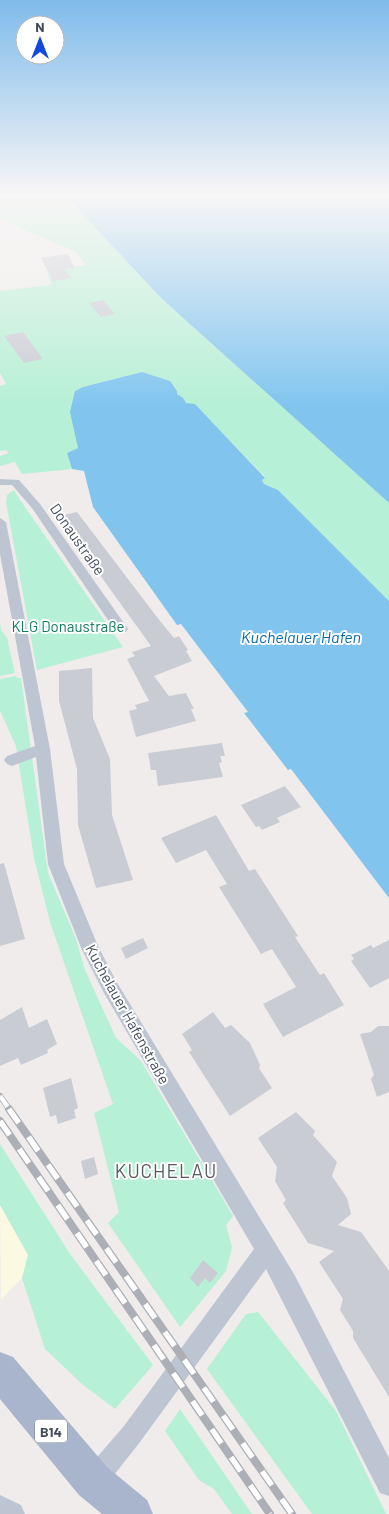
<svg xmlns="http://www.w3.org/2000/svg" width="389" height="1514" viewBox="0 0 389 1514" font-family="Barlow,sans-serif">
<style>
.commercial{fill:#fcf9e2}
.green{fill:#b6f0d6}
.water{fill:#81c5ef}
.building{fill:#caccd4}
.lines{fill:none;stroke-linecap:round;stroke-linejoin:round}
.minor{fill:#bec5d2;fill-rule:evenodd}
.primary{fill:#a9b5cc;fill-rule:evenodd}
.rail-far1-casing{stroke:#adafb6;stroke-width:6}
.rail-casing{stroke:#adafb6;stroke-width:8}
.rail-far1{stroke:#fff;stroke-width:4.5;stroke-dasharray:13;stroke-linecap:butt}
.rail{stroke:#fff;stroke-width:5.5;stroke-dasharray:17;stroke-linecap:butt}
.labels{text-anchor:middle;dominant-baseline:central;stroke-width:4;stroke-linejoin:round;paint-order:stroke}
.shield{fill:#fff;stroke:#7b818b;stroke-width:1}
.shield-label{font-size:14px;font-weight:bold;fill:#434b59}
.street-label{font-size:15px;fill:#434b59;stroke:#fff}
.park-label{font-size:15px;fill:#127c5a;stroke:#fff}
.water-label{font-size:16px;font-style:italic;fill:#066ba9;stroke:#fff}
.near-neighbourhood-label{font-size:19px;letter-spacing:1px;fill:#585a61;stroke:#fff}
</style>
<rect width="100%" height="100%" fill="#efeceb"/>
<path class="commercial" d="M0,1205L29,1255L22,1278L1,1300Z"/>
<path class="green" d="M0,194H64L161,298L389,503V601L278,490L264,484L262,480L265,477L207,417L186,403L177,394V391L169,381L142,372L83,387L76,391L78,448L67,453L72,469L22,474L15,462L0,466V456L9,453L6,450L0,451V386L6,384L0,373V291L51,285L47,272L86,265L76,252L0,219Z
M14,490L18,497L123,647L37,670L6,502L7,495Z
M0,623L1,630L7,638L15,673L0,676Z
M16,676L17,678H21L48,873L76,939L85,970L116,1038L141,1061L233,1216L226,1225L232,1247L226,1271L180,1327L108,1223L119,1212L94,1113L113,1104L50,922L34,858L16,746L0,711V679Z
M0,1144L70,1254L153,1365L115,1409L82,1384L45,1349L22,1278L28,1255L0,1205Z
M258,1312L336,1411L386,1514H312L207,1369L246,1314Z
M180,1409L252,1514H232L214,1489L199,1480L165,1431Z"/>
<path class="water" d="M64,194H389V503L161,298Z
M142,372L170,381L177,391V394L183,398L186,403L195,404L265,478L262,480L264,484L278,490L389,601V898L291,769L288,770L244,713L248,712L181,624L177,625L93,507L84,471L72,469L67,453L78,448L70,412L75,391L83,387Z"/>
<path class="building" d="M68,254L75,268L64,269L71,278L53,281L41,258Z
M103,300L115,314L101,317L89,303Z
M23,332L43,359L24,363L4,336Z
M77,512L160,621L174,638L179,636L188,650L186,651L192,661L154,676L169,696L186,693L194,709H191L196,721L136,737L129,711L137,709L135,705L149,701L127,659L135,656L132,652L151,646L61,521H63L60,516Z
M92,668L93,718L110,759L112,815L133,880L96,888L78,825L77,769L59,701V671Z
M222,743L225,756H220L222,762L219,763L223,777L158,786L156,770H151L148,753Z
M285,786L301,807L277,818L280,822L262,830L259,826L256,827L241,805Z
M216,815L249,871L255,869L298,936L295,937L320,975L324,973L344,1005L283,1037L263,1004L296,987L272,949L261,954L219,887L227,884L206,850L176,863L161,838Z
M4,863L25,939L0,946V864Z
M143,938L148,948L126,959L121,948Z
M389,940V978L370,988L351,961L354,959L351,955L371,945L373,948Z
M22,1007L29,1028L47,1019L57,1044L47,1050L48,1053L21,1065L18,1058L0,1066V1020Z
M213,1012L225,1028L231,1025L250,1043L260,1065L259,1068L272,1088L230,1116L189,1052L192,1050L182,1034Z
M378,1026H389V1092L377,1097L371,1079L374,1075L360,1034L371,1032Z
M71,1078L78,1108L74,1110L76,1118L58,1124L56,1115L50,1117L43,1088Z
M296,1112L315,1131L313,1135L337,1162L332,1176L347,1198L351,1214L338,1225L361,1232L389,1271V1397L353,1338V1331L340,1310L343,1299L319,1262L334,1251L308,1243L283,1203L286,1200L275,1181L277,1167L258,1138Z
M94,1157L98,1174L85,1179L81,1161Z
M203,1260L218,1273L210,1283L205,1278L198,1287L190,1278Z"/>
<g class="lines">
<path class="minor" d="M0,479L19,480L40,504L126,626L128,629L126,632H116L32,508L12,485H0Z
M0,518L6,522L50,749L64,864L98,946L116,981L294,1274L389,1458V1496L380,1493L266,1269L140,1442L103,1489L94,1492L85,1489L82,1480L85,1471L124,1426L254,1249L104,993L82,950L48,864L36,757L12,766L7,764L4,760L7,756L35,746L0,554Z
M0,1495L21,1505L25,1514H0Z"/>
<path class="primary" d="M0,1352L13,1357L107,1467L147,1500L153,1514H102L79,1495L0,1399Z"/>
<defs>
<path id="rail-far1" d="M0,1096L10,1110"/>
<path id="rail" d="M9,1109L292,1514
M0,1121L270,1514"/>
</defs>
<use href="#rail-far1" class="rail-far1-casing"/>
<use href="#rail" class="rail-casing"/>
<use href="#rail-far1" class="rail-far1"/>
<use href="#rail" class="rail"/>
</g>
<linearGradient id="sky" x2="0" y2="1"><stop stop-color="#7fbbeb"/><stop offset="0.48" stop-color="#f8f6f6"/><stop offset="1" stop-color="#f8f6f6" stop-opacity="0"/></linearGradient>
<rect width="389" height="406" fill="url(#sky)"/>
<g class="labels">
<rect class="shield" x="35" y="1419.5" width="32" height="23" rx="4"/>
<g class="shield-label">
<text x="51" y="1431">B14</text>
</g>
<g class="street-label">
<text transform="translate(78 539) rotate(55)">Donaustraße</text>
<text transform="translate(128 1014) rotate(61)">Kuchelauer Hafenstraße</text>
</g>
<g class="park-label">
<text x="68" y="626">KLG Donaustraße</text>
</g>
<g class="water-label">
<text x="301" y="636">Kuchelauer Hafen</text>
</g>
<g class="near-neighbourhood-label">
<text x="166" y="1170">KUCHELAU</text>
</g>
</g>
<g transform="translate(40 40)"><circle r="24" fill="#ffffff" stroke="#b4b7bd"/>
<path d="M0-4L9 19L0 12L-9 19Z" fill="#1149e2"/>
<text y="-8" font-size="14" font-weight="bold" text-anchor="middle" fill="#434b59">N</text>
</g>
</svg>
